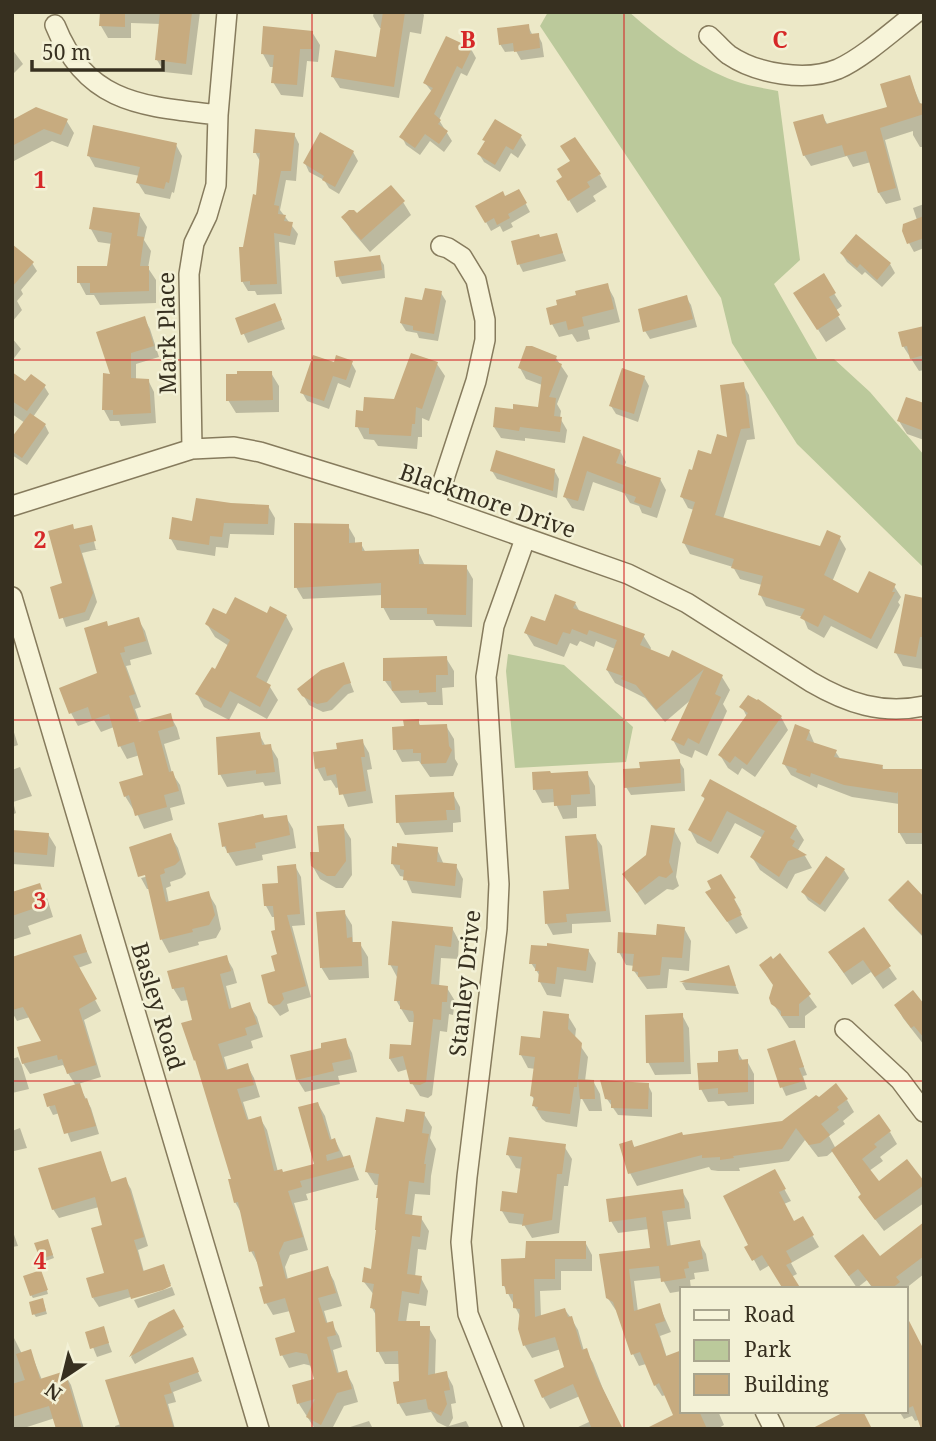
<svg xmlns="http://www.w3.org/2000/svg" width="936" height="1441" viewBox="0 0 936 1441" font-family="'Noto Serif',serif">
<style>
.green{fill:#bbc99b}
.shadow{fill:#0003}
.building{fill:#c7ab7f}
.lines{fill:none;stroke-linecap:round;stroke-linejoin:round}
.minor-casing{stroke:#867b5d;stroke-width:22}
.minor{stroke:#f7f4d9;stroke-width:19}
.grid{fill:none;stroke:#d62828;stroke-width:2;stroke-opacity:0.55}
.labels{text-anchor:middle;dominant-baseline:central;stroke-width:5;stroke-linejoin:round;paint-order:stroke}
.street-label{font-size:23px;fill:#373020;stroke:#f3f1d6}
.grid-label{font-size:23px;text-anchor:middle;font-weight:bold;fill:#d62828;stroke:#f3f1d6;stroke-width:5;stroke-linejoin:round;paint-order:stroke}
</style>
<rect width="100%" height="100%" fill="#ece8c7"/>
<path class="green" d="M548,12H629C660,39 696,67 735,81C748,86 764,88 778,91L800,260L774,284L817,359H834L870,392L924,455V568L797,444L732,343L721,298L540,26Z
M508,654L564,665L633,727L626,762L515,768L506,671Z"/>
<path class="shadow" d="M103,12H200L192,75L164,72L157,60L161,24L131,23V38H108L101,26Z
M374,12H422L424,15L421,34L410,32L399,98L340,88L333,77L378,59L382,28H380L373,16Z
M528,26L533,36L538,35L542,43L544,57L521,60L516,51L505,52L500,44Z
M312,32L320,45L318,62L307,61L303,97L281,95L273,82L275,67H270L263,54Z
M12,49L23,64L12,75Z
M471,49L476,58L467,76L461,73L439,120L452,141L444,152L430,141L420,155L406,145L402,137L432,92L425,83Z
M909,77L921,105L924,106V147H920L913,135V131L885,140L901,200L886,204L879,193L871,162L853,167L847,156L811,166L804,155L822,116L828,125L889,109Z
M66,120L74,133L68,147L52,141L12,162V122Z
M496,121L521,137L526,145L518,158L511,153L500,172L484,162L479,154Z
M294,134L299,144L296,181L286,180L280,210L298,234L295,245L279,242L282,294L257,295L255,291H248L242,281L245,248L258,197L261,163L255,152Z
M176,145L182,156L174,193L172,192L170,199L145,194L138,183L140,176L95,167L89,156Z
M353,152L358,161L339,194L329,188L324,180L309,172L305,163Z
M600,175L607,187L593,196L596,201L577,213L558,182Z
M519,191L530,212L511,223L513,227L503,232L500,226L491,231L477,206L505,198Z
M403,202L411,215L370,252L351,230L343,217L357,216Z
M924,204V248L914,252L909,243L917,220L913,208Z
M139,214L147,227L144,240L151,251L148,268L156,280V303L100,305L94,295H86L79,282L108,268L112,244L98,242L91,229Z
M556,235L566,261L523,272L519,264L540,239Z
M842,254L890,264L895,273L882,287L865,272L862,275L847,262Z
M379,257L384,265L385,278L342,284L338,276Z
M12,261L32,263L37,271L21,290L23,294L17,301L22,310L12,322Z
M823,276L842,306L835,311L846,329L826,342L803,306Z
M607,285L614,298L620,322L588,330L590,339L577,342L572,334L559,337L552,324Z
M441,293L446,301L438,341L419,338L417,333L406,331L401,323L424,302Z
M686,297L691,305L697,327L650,339L645,331Z
M275,305L285,329L248,343L237,319Z
M144,318L150,329L159,357L136,364V380H148L154,392L156,423L121,426L119,421H110L104,410L112,375Z
M12,338L21,349L12,361Z
M924,343V370L919,371L903,346Z
M556,358L568,376L557,404L561,411L560,418L567,430L565,443L525,438V441L501,438L494,427L514,411L540,409L542,385L526,379L520,368Z
M351,362L356,371L350,388L338,383L329,409L307,401L302,392L335,364Z
M437,364L445,376L429,421L422,418V437H418L417,449L378,446L374,440L364,439L357,426L365,413L396,401Z
M271,373L279,386V412L236,413L228,400Z
M12,374L26,384L44,386L49,394L33,417L45,425L49,433L27,465L12,455V440L25,423L12,414Z
M644,377L649,386L638,422L616,414L611,406Z
M743,384L749,395L755,439L747,440L723,519L821,549L839,537L846,549L832,582L858,595L894,586L901,597L898,602L900,605L877,649L831,626L824,638L808,629L803,617L766,606L760,594L762,585L740,579L733,567L690,554L684,543L694,510L688,508L682,497L693,472L729,440Z
M924,405V440L907,434L899,421Z
M584,438L620,451L626,462L624,467L660,479L666,490L657,518L642,513L639,506L630,503L624,493L593,482L584,511L572,508L565,497Z
M554,470L559,479L557,498L497,479L492,471Z
M231,505L268,506L275,518L274,535L230,534L228,548L216,547L215,556L177,550L171,539L194,523Z
M348,526L355,538V544H361L366,553L418,551L425,566L466,567L473,579L472,627L436,626L433,620H390L383,607V595L303,599L296,587Z
M91,527L94,533H92L96,550L99,549L82,553L97,602L89,620L66,627L52,588L64,584L75,531Z
M924,600V665L923,669L903,666L896,653Z
M575,603L580,612L643,635L651,648L650,651L670,659L673,653L722,677L730,690L723,704L727,711L707,756L695,750L692,758L680,753L673,740L693,698L665,722L645,698L615,683L607,670L615,649L596,641L594,647L580,641L577,646L570,643L564,657L534,646L526,633L546,623Z
M268,615L286,616L293,629L266,684L270,687L278,700L267,719L238,703L229,720L204,707L197,694L215,671L229,646L215,637L207,624Z
M138,619L145,631L152,654L130,660L131,665L126,666L141,707L135,709L140,723L170,715L177,728L180,739L164,744L172,773L180,785L185,804L170,808L173,820L144,829L135,809H133L125,796L145,776L140,755L127,759L120,746L114,727L101,732L94,720L78,726L71,713L99,674L108,627Z
M446,658L454,671V687L442,688L443,705H428L426,702L401,703L385,681Z
M343,664L354,692L348,694L332,710L323,712L309,705L300,690Z
M742,707L781,717L788,730L755,777L742,768L738,775L728,768L720,755L747,717Z
M418,721L421,727L446,726L454,739L455,759L458,764L453,776L430,777L419,761L402,762L395,749L405,728Z
M12,726L18,745L12,747Z
M809,731L815,745L835,751L841,760L882,766L884,771H924V844H906L899,832V804L852,797L818,784L817,788L791,775L784,764Z
M259,734L266,747L270,746L278,759L281,784L265,786L263,782L227,787L220,774Z
M362,741L369,753L372,769L367,770L373,803L348,807L340,787L336,788L331,780L324,781L317,768L339,750Z
M679,761L684,769L685,791L631,795L626,787L642,769Z
M20,767L32,796L13,802L16,813L12,815V770Z
M587,773L595,786L596,806L577,807V818L563,819L555,802L542,803L535,790L551,775Z
M453,794L460,807L461,822L453,823V832L405,835L398,822Z
M703,796L796,827L804,840L798,850L805,856L812,868L795,874L787,889L760,870L752,857L763,838L735,823L718,854L697,843L690,830L705,800Z
M286,817L293,829L296,848L262,855L263,860L236,866L224,846L264,820Z
M343,826L351,839L352,875L343,888H336L320,879L312,865Z
M674,830L681,843L676,877L679,886L673,890L667,889L645,905L624,874L648,855Z
M12,831L48,834L56,847L54,867L12,864Z
M170,835L178,848L186,874L182,878L170,882L171,886L166,888L169,903L208,893L216,906L221,929L216,938L198,942L199,945L169,953L162,940L149,889H147L141,878L153,875Z
M595,836L602,846L611,922L572,924V933L553,935L547,924L545,892L570,891Z
M437,849L444,865L456,866L463,879L461,898L412,893L405,877L400,876L392,863Z
M295,866L301,877L305,925L292,926L311,997L287,1004L289,1011L280,1016L269,1002L279,955L276,917H272L266,906Z
M844,870L849,878L825,912L808,900L803,892Z
M721,876L741,911L739,912L748,928L736,934L707,893L713,890Z
M39,885L47,898L53,917L28,926L31,934L12,940V894Z
M924,899V938L895,908L890,900Z
M344,912L352,925L353,944H360L368,957L369,978L329,980L321,967Z
M452,928L459,941L458,959L441,958L439,987L447,988L455,1001L453,1015L449,1014L447,1032L440,1031L432,1095L428,1098L420,1096L412,1083L408,1069L398,1072L390,1059L392,1046L413,1047L416,1022H409L396,1000L397,977L390,964Z
M684,928L691,941L689,971L669,969L667,988L647,989L634,971L635,966L626,965L619,952Z
M863,929L897,979L883,989L871,972L852,985L838,965Z
M80,936L92,963L78,968L101,1011L84,1020L101,1077L78,1084L91,1108L99,1134L71,1142L60,1113L53,1115L49,1107L76,1086L63,1065L30,1074L23,1063L44,1042L30,1017L17,1021L12,1012V994Z
M588,950L596,963L593,983L564,979L561,997L547,995L540,982V976L531,963Z
M780,956L817,1007L805,1016V1028H789L772,1002L775,986L773,961Z
M226,957L233,969L237,983L226,986L232,1010L249,1004L257,1017L263,1037L251,1041L253,1048L224,1057L228,1071L247,1065L254,1078L260,1097L243,1102L249,1121L260,1118L267,1130L278,1172L283,1173L317,1165L318,1104L325,1116L332,1141L335,1140L344,1158L350,1157L359,1180L306,1194L308,1200L294,1203L308,1250L290,1255L285,1267L288,1280L327,1268L334,1281L342,1306L324,1311L328,1325L332,1324L339,1336L342,1347L333,1350L339,1374L346,1372L353,1385L358,1402L344,1406L332,1429H315L299,1404L294,1387L316,1381L312,1366L304,1364L289,1368L282,1355L297,1333L290,1311L273,1315L266,1303L265,1287L258,1264L251,1251L243,1216L235,1202L233,1180L189,1000L181,1001L173,988Z
M728,968L739,994L686,990L682,983Z
M896,1005L924,1007V1045L903,1018Z
M682,1015L689,1028L691,1074L655,1075L648,1062Z
M568,1016L576,1029L575,1038L588,1057L585,1081H593L600,1094L602,1111H589L581,1097L577,1127L546,1122L542,1119L534,1106L535,1101L532,1096L536,1069L528,1068L521,1055Z
M345,1040L352,1053L357,1072L338,1076L340,1084L305,1092L297,1079L323,1049Z
M794,1042L807,1075L803,1076L807,1089L786,1096L782,1087Z
M737,1051L743,1061H747L754,1074V1104L728,1106L724,1101L708,1102L701,1089L720,1063Z
M18,1057L22,1066L29,1089L12,1093V1059Z
M648,1085L652,1093V1117L618,1115L607,1099Z
M847,1100L854,1112L843,1121L845,1124L829,1136L836,1149L890,1132L897,1144L880,1157L883,1161L869,1171L878,1183L924,1184V1203L884,1231L868,1210L862,1196L833,1151L827,1156L818,1157L805,1140L789,1161L739,1168L740,1171H718L711,1170L709,1167L637,1186L630,1173L631,1142L635,1148L683,1137L783,1123Z
M424,1114L432,1127L430,1138L436,1149L431,1176L430,1195L415,1194L412,1217L421,1218L429,1231L426,1250L418,1249L415,1277L421,1278L428,1291L426,1306L409,1303L406,1323H419L421,1328H429L436,1340L435,1375L446,1373L453,1386L456,1403L451,1404L453,1418L449,1426L466,1421L470,1429H441L447,1427L437,1422L431,1412L406,1416L399,1404L400,1364H385L378,1351L377,1317L372,1308L374,1295L364,1282L373,1271L380,1201L378,1197L379,1185H375L367,1172L405,1124Z
M20,1128L27,1148L14,1151L12,1131Z
M564,1146L572,1159L568,1186H564L559,1233L532,1238L524,1225L509,1223L502,1211L519,1195L522,1169L516,1168L508,1155Z
M100,1153L112,1183L125,1179L131,1189L148,1246L138,1250L144,1272L164,1266L171,1284L99,1307L93,1298L107,1274L104,1226L99,1207L59,1218L53,1209Z
M774,1171L791,1201L784,1204L794,1223L802,1218L819,1247L791,1263L797,1274L791,1277L799,1289H780L783,1287L770,1265L760,1271L747,1247L750,1245Z
M682,1191L689,1203L691,1219L667,1222L671,1247L699,1242L706,1254L709,1271L694,1273L695,1279L690,1280L691,1289H682V1291L670,1293L662,1278L634,1281L638,1312L659,1305L671,1332L660,1336L667,1358L682,1351V1411H718L724,1425L717,1429H662L675,1416L666,1395L662,1396L655,1385L646,1364L639,1366L633,1354L618,1312L615,1309L607,1297L601,1255L652,1249L649,1229L618,1233L611,1221Z
M924,1224V1274L905,1289H873L867,1280L857,1288L836,1257L879,1258Z
M12,1229L18,1246L12,1247Z
M585,1242L592,1255V1271H561V1290L540,1291L541,1317L565,1310L571,1318L578,1330L584,1351H586L593,1363L603,1389L622,1429H574L591,1421L580,1396L550,1409L543,1397L566,1368L561,1349L532,1358L525,1346L520,1329L521,1318L504,1286L526,1260Z
M49,1245L54,1258L43,1262L41,1258Z
M43,1277L48,1294L33,1298L31,1295Z
M172,1287L175,1295L138,1308L134,1300Z
M44,1304L47,1314L36,1317L34,1314Z
M173,1311L187,1335L135,1364L131,1357L151,1324Z
M906,1316L921,1419L915,1421L912,1416L904,1419L899,1411H906Z
M103,1328L112,1352L97,1357L87,1333Z
M12,1334L22,1354L30,1351L42,1380L64,1373L71,1385L84,1429H58L55,1418L21,1429H12Z
M192,1359L202,1381L173,1392L176,1402L168,1404L175,1429H116L115,1426L121,1424Z
M369,1421L373,1429H344Z"/>
<path class="building" d="M100,12H125V27L99,26Z
M160,12H192L186,64L155,60Z
M383,12H405L394,87L331,77L335,50L376,57Z
M529,24L530,34L539,33L540,48L514,52L513,43L499,45L497,28Z
M263,26L313,31L312,49H300L297,85L271,83L274,55L261,54Z
M446,36L472,48L462,69L457,66L434,114L441,120L438,124L448,131L439,144L425,134L415,148L399,137L433,88L423,83Z
M910,75L919,103L924,104V114L880,128L896,188L878,193L866,151L845,156L842,145L803,156L793,122L823,114L826,124L887,107L880,84Z
M36,107L68,119L61,135L44,129L12,146V120Z
M495,119L522,135L513,150L506,146L495,165L477,154L485,141L482,140Z
M93,125L177,143L169,183L166,182L164,189L136,183L140,167L87,156Z
M255,129L295,133L291,171H281L274,205L279,206L278,214L286,215L284,221L293,222L290,236L274,233L277,284L250,285V281L241,282L239,247H243L253,194L256,195L260,153H253Z
M320,132L354,151L335,187L322,180L324,176L303,163Z
M575,137L601,174L587,182L590,187L568,201L556,181L562,177L557,169L570,161L560,146Z
M391,185L405,201L361,240L341,217L349,210H354L357,213Z
M519,189L527,203L508,214L510,218L497,225L494,218L485,223L475,206L503,191L505,196Z
M93,207L140,213L137,236L144,237L140,266H149V291L90,293V283H77V266H107L112,233L89,229Z
M924,216V238L907,244L902,231L903,224Z
M557,233L563,253L517,265L511,241L539,234L540,237Z
M856,234L891,263L877,280L860,264L857,268L840,253Z
M12,244L34,262L12,287Z
M380,255L382,270L336,277L334,261Z
M824,273L836,293L829,297L840,315L817,330L793,293Z
M608,283L614,309L582,317L584,326L568,330L566,321L550,325L546,308L557,305L556,300L576,295L575,291Z
M425,288L442,291L434,334L413,330V326L400,323L405,297L422,300Z
M687,295L693,319L643,332L638,309Z
M275,303L282,320L241,335L235,318Z
M145,316L154,346L131,353V378L149,379L151,413L113,415V410H102L103,373L110,374L96,332Z
M924,326V355L910,359L907,346L902,347L898,332Z
M526,346H532L557,356L555,361L562,364L549,397L556,398L554,416L562,417L560,432L520,427L519,431L493,427L495,407L513,409V404L538,407L542,377L518,368Z
M411,353L438,362L422,409L416,407L415,424H412L411,436L369,434V428L355,427L356,410L363,411L364,397L394,399Z
M313,355L334,362L336,355L353,361L346,380L333,376L324,401L300,393Z
M622,368L645,376L634,414L609,406Z
M237,371H272L273,400L226,401V374H237Z
M12,372L25,381L31,374L46,385L27,411L12,401Z
M744,382L750,428L741,429L715,515L820,546L827,530L841,536L824,575L858,593L869,571L896,584L892,592H895L871,639L824,615L818,627L800,618L805,609L758,595L763,576L731,568L734,559L682,543L695,502L680,497L689,469L692,470L698,450L711,454L717,434L727,437L720,385Z
M906,397L924,403V431L897,421Z
M30,413L46,424L22,458L12,451V437Z
M583,436L621,450L616,463L661,478L651,508L634,502L636,497L622,492L624,485L587,471L578,501L563,497Z
M496,450L555,469L553,491L490,471Z
M196,498L231,503L269,505L268,524L224,523L222,537L210,536L209,545L169,539L172,517L192,521Z
M294,523L349,524V543L362,542V551L419,549V564L467,565L466,615L427,614V608H381V583L294,588Z
M73,524L74,529L92,525L96,541L79,545L93,593L85,612L59,619L50,587L62,583L48,531Z
M555,594L576,602L573,608L645,634L640,645L669,657L672,650L723,675L715,694L721,697L699,744L688,738L684,746L671,740L704,669L656,710L636,685L621,679L623,676L606,670L617,640L589,630L587,635L572,629L570,634L563,632L557,645L524,633L531,616L545,621Z
M905,594L924,598V637H920L916,657L894,653Z
M235,597L267,613L270,606L287,615L256,677L271,685L260,707L230,691L221,708L195,694L212,667L215,669L230,640L205,624L213,608L226,614Z
M139,617L146,641L124,647L125,652L120,653L135,694L129,696L138,722L171,713L174,726L158,731L169,772L173,771L179,791L164,795L167,807L135,816L129,795L124,797L119,782L143,775L134,742L118,747L109,714L92,720L88,707L69,714L59,688L97,673L84,628L107,621L108,626Z
M447,656L448,675H436V692L419,693V690L392,691L391,681H383V658Z
M344,662L351,683L344,685L327,702L317,704L302,696L297,689L321,670Z
M748,695L757,700L758,699L782,716L747,765L735,756L730,763L718,755L748,713L739,707Z
M419,719V725L447,724L449,746L452,750L446,763L421,764V753H413V749L393,750L392,727L404,726L403,720Z
M795,724L810,730L806,740L837,750L834,757L883,765L882,769H924V833H898V791L897,793L844,785L811,773L810,777L796,772L797,769L782,764Z
M260,732L262,745L271,744L275,772L256,774V770L218,775L216,737Z
M363,739L365,757H361L366,791L339,795L336,774L327,776L325,767L315,769L313,752L337,749L336,743Z
M680,759L681,783L624,788L623,769L640,768L639,762Z
M550,771L551,773L588,771L590,794L571,795V805L554,806L553,789L533,790L532,772Z
M710,779L797,826L790,838L795,841L792,846L807,855L788,861L779,877L750,857L765,831L727,811L711,842L688,830L705,798L701,796Z
M454,792L455,810H446L447,820L396,823L395,795Z
M263,814L264,818L287,815L290,835L255,843L256,848L227,853L226,846L222,847L218,823Z
M344,824L346,861L335,876H327L311,866L310,852H319L317,826Z
M651,825L675,828L669,862L673,872L666,878L659,876L637,893L622,874L646,855Z
M12,830L49,833L47,855L12,852Z
M171,833L180,860L175,865L164,869L165,873L160,875L166,902L209,891L215,915L209,925L192,929L193,932L160,940L145,875L138,877L129,847Z
M596,834L606,911L566,914L567,922L545,924L543,891L569,889L565,836Z
M397,843L438,847L437,862L457,864L455,886L403,880L404,870L400,869V865L391,864L392,846L397,847Z
M826,856L845,869L820,905L801,892Z
M296,864L300,914L287,915L306,986L282,993L284,999L280,1004L273,1006L268,1003L261,975L275,971L271,956L277,954L271,931L275,930L273,906H264L262,884L278,883L277,866Z
M721,874L736,898L734,899L742,915L727,922L705,892L711,889L707,881Z
M908,880L924,897V937L888,900Z
M40,883L47,904L12,916V892Z
M345,910L347,938L352,937V942H361L362,966L320,968L316,912Z
M392,921L453,927L451,947L435,945L431,984L448,986L447,1002H442L441,1020L433,1019L426,1082L420,1085L410,1084L403,1056L389,1059L390,1044L411,1045L414,1016L413,1011L400,1009V1001H394L398,966L388,965Z
M657,924L685,927L682,958L662,957L660,975L638,977V972L632,971L634,954L617,953L618,932L656,935Z
M864,927L891,966L875,977L863,960L844,973L828,952Z
M81,934L87,952L73,956L97,999L79,1009L96,1065L67,1074L62,1059L58,1060L57,1055L22,1064L17,1047L41,1041L23,1007L12,1010V957Z
M547,943L589,949L586,971L557,967L555,984L538,982L539,971H535L536,964H529L531,945L547,946Z
M780,953L811,994L799,1004V1016H781V1011L771,1004L769,998L773,985L759,965L771,956L773,959Z
M227,955L231,971L220,974L229,1009L250,1002L257,1024L245,1028L247,1035L218,1044L226,1070L248,1063L254,1085L237,1089L247,1120L261,1116L274,1171L282,1169L283,1172L314,1164L298,1107L318,1102L330,1140L335,1138L339,1151L326,1155L327,1161L350,1155L354,1167L300,1181L302,1187L288,1191L303,1237L284,1242L279,1253L286,1279L328,1266L336,1293L318,1298L326,1323L333,1321L336,1335L327,1337L337,1373L347,1370L352,1389L337,1393L321,1425L306,1417L315,1399L297,1404L292,1385L314,1379L307,1354L296,1352L280,1356L275,1338L295,1332L285,1298L264,1304L259,1287L263,1286L254,1251L249,1252L238,1202L234,1203L228,1179H231L195,1060L194,1061L181,1023L192,1020L184,987L172,989L167,971Z
M729,965L736,986L679,982Z
M913,990L924,1004V1038L914,1026L911,1028L894,1005Z
M543,1011L569,1014L568,1029L582,1043L577,1087H574L570,1114L537,1110L538,1107L532,1106L534,1097L530,1096L535,1057L519,1055L521,1036L540,1038Z
M683,1013L684,1062L646,1063L645,1015Z
M346,1038L351,1059L332,1063L334,1071L296,1080L290,1055L321,1048V1043Z
M795,1040L804,1067L799,1068L804,1081L780,1088L767,1049Z
M738,1049L739,1060L748,1059V1092L718,1094V1088L699,1090L697,1063L718,1062V1051Z
M578,1079L594,1080L595,1099H580Z
M600,1080L649,1083L648,1109L611,1108V1100L605,1099Z
M80,1083L85,1099L87,1098L96,1126L64,1134L55,1105L47,1107L43,1094Z
M836,1083L848,1099L837,1107L839,1110L821,1124L830,1135L820,1143L809,1145L796,1128L782,1149L733,1156L734,1158L720,1160V1157L702,1158V1155L628,1174L619,1144L632,1140L634,1147L682,1132L683,1135L782,1121L816,1095L819,1097Z
M406,1109L425,1112L422,1133L429,1134L424,1164H426L424,1183L409,1181L405,1214L422,1216L420,1237L412,1236L407,1274L422,1276L419,1294L402,1291L398,1321H420V1326H430L428,1375L447,1371L450,1390L444,1391L447,1404L441,1416L428,1409L426,1399L397,1404L393,1382L399,1381L398,1351L376,1352L375,1309L370,1308L374,1284L362,1282L364,1267L371,1269L376,1230H375L378,1198H376L379,1174L365,1172L376,1117L404,1122Z
M879,1114L891,1131L874,1144L877,1147L862,1159L879,1181L907,1159L924,1181V1185L875,1220L858,1197L861,1194L831,1150Z
M509,1137L566,1144L562,1174H557L552,1220L522,1226L524,1214L500,1211L502,1191L517,1193L522,1157L506,1155Z
M101,1151L111,1182L126,1177L144,1237L134,1240L143,1271L164,1264L171,1286L163,1290L131,1299L128,1289L92,1298L86,1278L104,1273L91,1228L102,1225L95,1197L52,1210L38,1168Z
M775,1169L786,1189L779,1192L794,1221L803,1216L814,1235L786,1251L792,1262L786,1265L801,1289H783L762,1255L752,1261L744,1247L748,1245L723,1196Z
M683,1189L685,1208L662,1211L667,1246L700,1240L703,1259L688,1262L689,1268L684,1269L686,1278L661,1282L659,1266L629,1269L634,1311L660,1303L665,1321L655,1324L666,1356L682,1350V1411H699L707,1429H645L673,1415L659,1383L654,1386L640,1352L631,1355L613,1302L606,1298L599,1254L650,1248L646,1217L609,1222L606,1199Z
M924,1222V1256L896,1277L900,1282L891,1289H874L858,1269L849,1276L834,1256L863,1234L880,1256Z
M48,1239L53,1255L40,1259L34,1243Z
M526,1241H586V1259H555V1279H534L535,1317L565,1308L568,1317L572,1316L582,1350L587,1348L596,1375L623,1429H592L573,1384L542,1398L534,1380L564,1367L555,1337L523,1346L518,1329L520,1309L513,1308V1294H506L505,1286H502L501,1259L525,1258Z
M41,1270L48,1290L30,1296L23,1276Z
M43,1298L46,1311L32,1315L29,1302Z
M174,1309L184,1327L129,1357L149,1322Z
M906,1315L924,1350V1429H921L913,1406L906,1409Z
M104,1326L109,1343L90,1349L85,1332Z
M31,1349L40,1379L65,1371L82,1429H56L49,1406L12,1417V1384L25,1380L16,1354Z
M193,1357L199,1372L169,1383L172,1393L164,1395L174,1429H121L105,1380Z
M846,1411H863L872,1429H811Z"/>
<g class="lines">
<defs>
<path id="minor" d="M55,25C87,105 144,106 218,115
M709,36C716,42 722,50 729,55C757,74 806,82 838,69C863,58 895,29 917,12
M192,449L189,274L194,243L207,216L216,185L218,115L227,12
M12,506L192,449L234,447L260,452L435,506L628,574L687,603L811,682C847,703 882,715 924,706
M435,506L476,381L485,340V320L476,280L462,257L448,248L441,246
M12,597L259,1429
M845,1029L900,1080L924,1112
M765,1411L774,1429
M514,1429L468,1314L461,1242L467,1177L497,929L499,884L486,677L494,626L525,539"/>
</defs>
<use href="#minor" class="minor-casing"/>
<use href="#minor" class="minor"/>
</g>
<path class="grid" d="M312,12V1429M624,12V1429M12,360H924M12,720H924M12,1081H924"/>
<g class="labels">
<g class="street-label">
<text transform="translate(166 333) rotate(-91)">Mark Place</text>
<text transform="translate(488 500) rotate(19)">Blackmore Drive</text>
<text transform="translate(464 983) rotate(-84)">Stanley Drive</text>
<text transform="translate(159 1006) rotate(73)">Basley Road</text>
</g>
</g>
<g class="grid-label">
<text x="468" y="48">B</text>
<text x="780" y="48">C</text>
<text x="40" y="188">1</text>
<text x="40" y="548">2</text>
<text x="40" y="909">3</text>
<text x="40" y="1269">4</text>
</g>
<rect width="936" height="1441" fill="none" stroke="#373020" stroke-width="28"/>
<rect x="680" y="1287" width="228" height="126" fill="#f3f1d6" stroke="#a8a48d" stroke-width="2"/>
<rect x="694" y="1310" width="35" height="10" fill="#f7f4d9" stroke="#a8a48d" stroke-width="2"/>
<text x="744" y="1322" font-size="21" fill="#373020">Road</text>
<rect x="694" y="1340" width="35" height="21" fill="#bbc99b" stroke="#a8a48d" stroke-width="2"/>
<text x="744" y="1357" font-size="21" fill="#373020">Park</text>
<rect x="694" y="1374" width="35" height="21" fill="#c7ab7f" stroke="#a8a48d" stroke-width="2"/>
<text x="744" y="1392" font-size="21" fill="#373020">Building</text>
<g transform="translate(63 1378) rotate(215)" stroke="#f3f1d6" stroke-width="5" paint-order="stroke">
<path d="M0-5L12 26L0 18L-12 26Z" fill="#373020"/>
<text y="-10" font-size="19" font-weight="bold" text-anchor="middle" fill="#373020">N</text>
</g>
<path d="M32 60v10h131v-10" fill="none" stroke="#373020" stroke-width="3.5"/>
<text x="42" y="60" font-size="21" fill="#373020" stroke="#f3f1d6" stroke-width="5" paint-order="stroke">50 m</text>
</svg>
